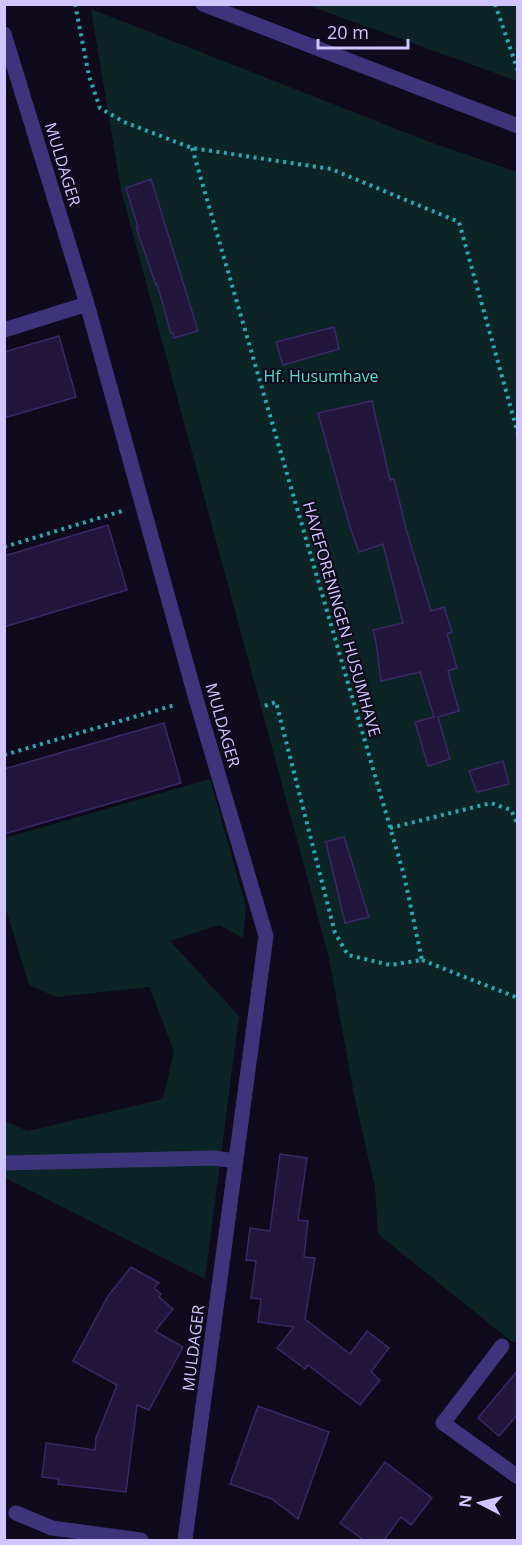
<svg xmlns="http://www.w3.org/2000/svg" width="522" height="1545" viewBox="0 0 522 1545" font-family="'Open Sans',sans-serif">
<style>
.green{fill:#0d2426}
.building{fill:#22163d;stroke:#3b2869;stroke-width:1.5}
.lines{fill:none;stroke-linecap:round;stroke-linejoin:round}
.path{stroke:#29aaaf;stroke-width:4;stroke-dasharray:3 4.5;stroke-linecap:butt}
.minor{stroke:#3e347c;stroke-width:15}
.labels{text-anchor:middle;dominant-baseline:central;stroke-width:4.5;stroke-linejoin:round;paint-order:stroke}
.street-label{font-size:16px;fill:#d1c5ff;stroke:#0f0a1c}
.park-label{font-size:16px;fill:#50e0ca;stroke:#0f0a1c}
</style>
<rect width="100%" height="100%" fill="#0f0a1c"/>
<path class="green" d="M307,5H517V81Z
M91,9L427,141L517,172V1342H512L378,1234L375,1187L355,1100L329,958L121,190Z
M210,779L246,907L243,938L219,925L170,941L239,1016L205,1279L5,1178V1121L28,1131L163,1099L174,1051L149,987L56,997L29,985L5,906V838Z"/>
<path class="building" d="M151,179L198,331L174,338L173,333H171L157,284L156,285L136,227H138L126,188Z
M334,327L339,349L283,365L276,342Z
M59,336L76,397L4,418V352Z
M372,401L390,480L394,479L406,529L431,611L444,607L452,632L447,634L457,668L448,671L459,711L438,717L450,759L428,766L415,722L434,717L420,672L381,681L376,642L373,630L403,623L383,544L359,552L350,527L318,413Z
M108,525L127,590L4,627V556Z
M164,723L181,783L4,834V769Z
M503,761L509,784L477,792L469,771Z
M344,837L369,917L345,923L326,842Z
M280,1154L307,1158L298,1220L308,1221L304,1257L315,1258L305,1319L350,1354L367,1331L389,1348L371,1372L380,1380L360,1405L308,1365L305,1369L277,1348L294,1327L258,1322L261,1299L251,1298L256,1261L246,1260L250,1228L270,1231Z
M131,1267L159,1283L154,1288L161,1294L159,1297L173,1309L155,1331L183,1347L149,1410L137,1405L126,1492L58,1484L59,1479L42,1477L46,1443L95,1450L96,1438L117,1385L73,1361L108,1296Z
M518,1370V1414L499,1436L478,1418Z
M258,1406L329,1432L298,1519L272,1499L230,1484Z
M385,1462L432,1498L411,1525L401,1517L384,1540H364L340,1523Z"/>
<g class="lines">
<path class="path" d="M75,4L89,76L100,108L124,122L192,148L331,169L459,222L518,434
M495,4L518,71
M192,148L404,875L422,960L390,965L348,955L335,933L276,702L264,706
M4,547L122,511
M4,755L175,705
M390,828L491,803L511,810L518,825
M422,960L518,998"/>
<path class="minor" d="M203,4L518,126
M4,34L87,304L196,699L266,936L185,1540
M4,330L87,304
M4,1163L214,1158L236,1161
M502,1346L443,1423L518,1477
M16,1513L52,1528L141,1540"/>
</g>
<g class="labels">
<g class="street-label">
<text transform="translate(63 164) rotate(73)">MULDAGER</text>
<text transform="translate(342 619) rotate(74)">HAVEFORENINGEN HUSUMHAVE</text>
<text transform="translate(223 725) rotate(74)">MULDAGER</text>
<text transform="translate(193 1348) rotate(-83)">MULDAGER</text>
</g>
<g class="park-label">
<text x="321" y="376">Hf. Husumhave</text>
</g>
</g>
<rect width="522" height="1545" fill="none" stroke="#d1c5ff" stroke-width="12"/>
<g transform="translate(480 1503) rotate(277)" stroke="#0f0a1c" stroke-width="4.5" paint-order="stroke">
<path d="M0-4.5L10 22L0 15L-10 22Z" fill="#d1c5ff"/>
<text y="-9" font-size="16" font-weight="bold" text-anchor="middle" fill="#d1c5ff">N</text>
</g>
<path d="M318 39v9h90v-9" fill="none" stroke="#d1c5ff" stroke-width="3"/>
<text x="327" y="39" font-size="18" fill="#d1c5ff" stroke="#0f0a1c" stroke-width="4.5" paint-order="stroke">20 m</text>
</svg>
